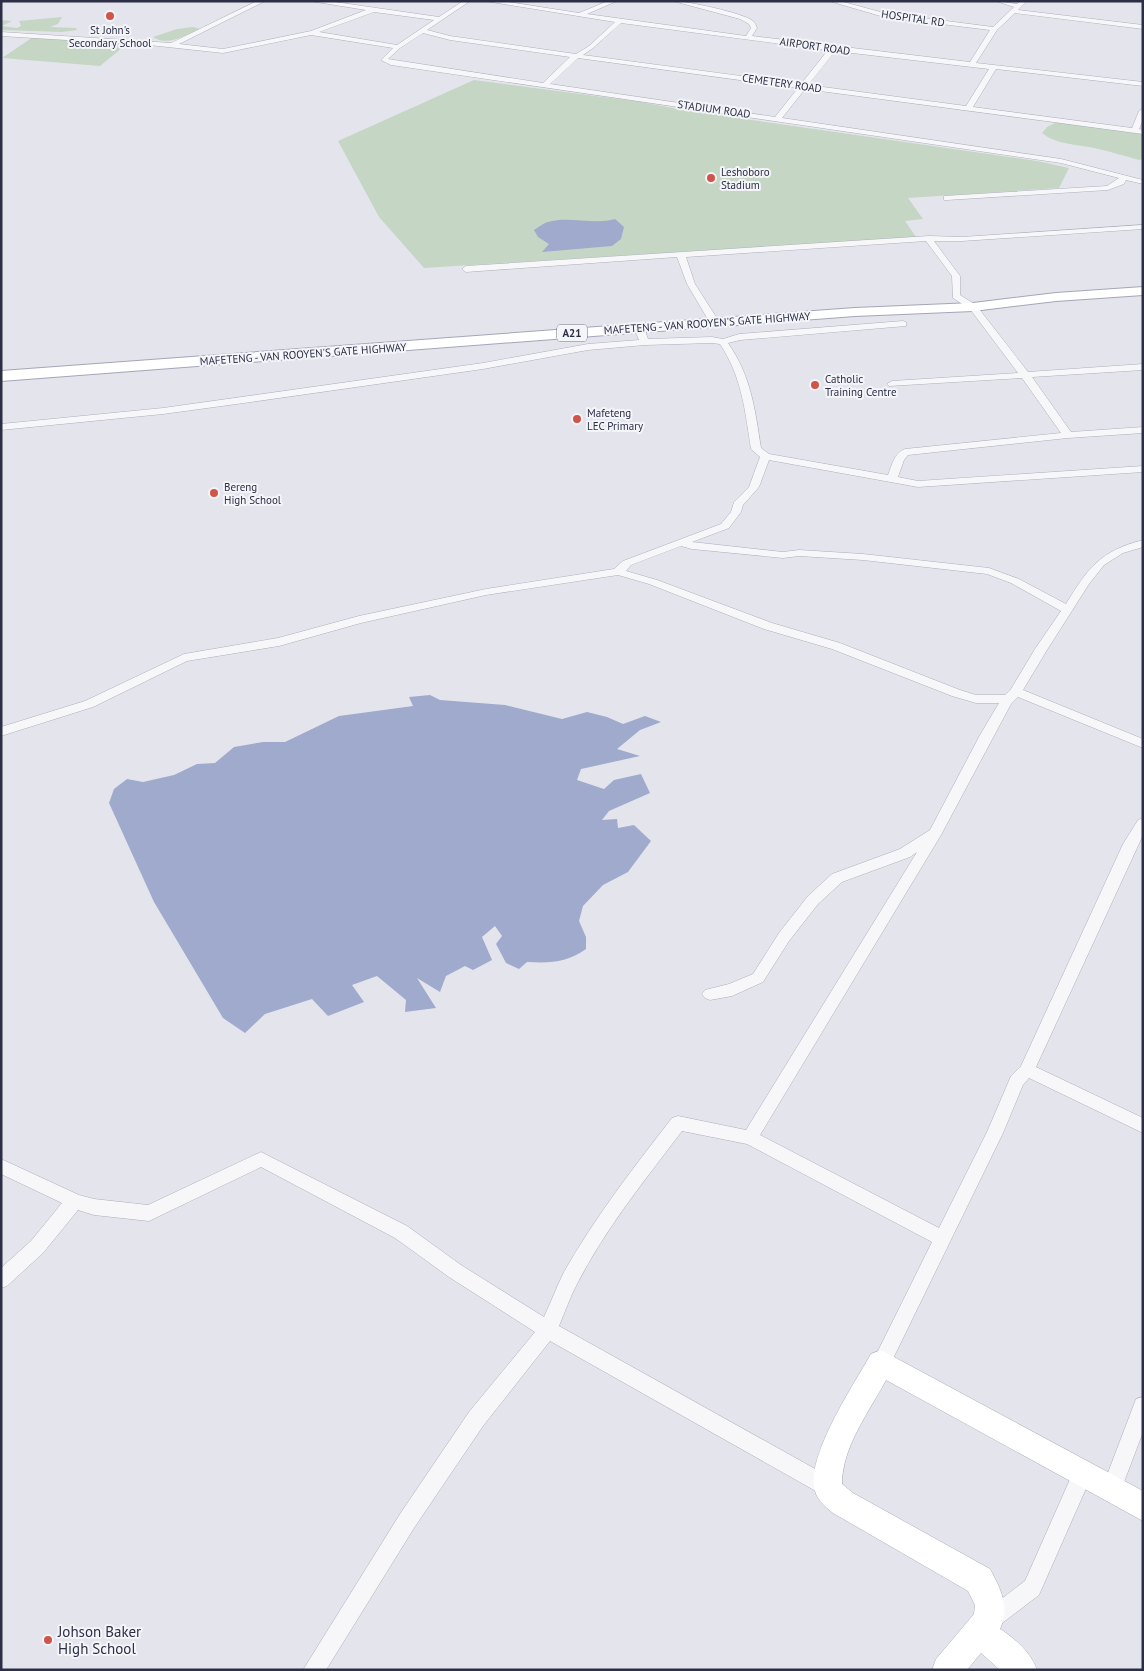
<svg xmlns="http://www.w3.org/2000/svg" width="1144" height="1671" viewBox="0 0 1144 1671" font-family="'PT Sans',sans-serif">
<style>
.green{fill:#c5d6c5}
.water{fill:#9faacc}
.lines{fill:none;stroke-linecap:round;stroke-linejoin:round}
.street-casing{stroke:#acaeba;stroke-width:1}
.secondary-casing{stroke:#acaeba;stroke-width:1}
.primary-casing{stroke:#a3a6b8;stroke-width:2}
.street{fill:#f7f7fa;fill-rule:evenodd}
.secondary{fill:#fff;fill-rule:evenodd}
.primary{fill:#fff;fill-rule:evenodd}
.poi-dot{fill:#d05449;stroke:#f4f5f9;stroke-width:2}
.labels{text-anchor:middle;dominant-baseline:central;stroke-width:4;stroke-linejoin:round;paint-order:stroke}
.far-street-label{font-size:11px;fill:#2b2e45;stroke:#f4f5f9}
.far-poi-label{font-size:11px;fill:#2b2e45;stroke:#f4f5f9;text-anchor:start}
.shield{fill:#f4f5f9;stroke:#676a7b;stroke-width:1}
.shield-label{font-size:11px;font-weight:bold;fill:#2b2e45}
.near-poi-label{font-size:15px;fill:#2b2e45;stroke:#f4f5f9;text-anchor:start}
</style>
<rect width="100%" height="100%" fill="#e4e5ec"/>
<path class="green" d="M62,17L58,24L50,27L76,28L77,30L62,32L1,30V20L12,21L2,26L17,28L21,26L19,21Z
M193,27L200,29C185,35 169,47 153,37L177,29Z
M33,37L128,43L100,66L2,58Z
M474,80L641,102L689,111L1037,161L1069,168L1059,188L908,198L923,219L905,221L916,237L424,268L379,217L338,141Z
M1057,122L1143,134V159L1139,160C1124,156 1109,151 1094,148C1076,144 1057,145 1042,133L1047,127Z"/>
<path class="water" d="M615,219L624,227L621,239L612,246L542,252L549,244L538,237L534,230C538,228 543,223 548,222C568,216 595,225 615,219Z
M430,695L440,700L505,705L562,719L587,712L607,717L623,724L645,716L661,722L640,730L617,749L640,756L581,769L577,780L604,789L614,780L641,774L650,793L609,811L602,820L617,819L618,828L634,825L651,841L628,872L603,885L583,906L579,921L586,937V949C566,963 551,963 527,962L519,969L506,963L496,944L502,936L495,926L482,937L492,960L473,970L465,966L446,976L440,992L417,978L436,1008L405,1012L406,1000L377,976L352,985L364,1002L328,1016L312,999L265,1014L245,1033L223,1018L154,902L109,803L114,789L127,779L143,782L174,775L197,764L215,763L234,747L263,742H285L339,716L413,706L409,697Z"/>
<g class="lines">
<defs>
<path id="street" d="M257,1H265L179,44L223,49L311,31L366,10L310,1H328L439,17L463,1H470L427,30L450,36L576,54L589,46L615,22L485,1H502L579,13L608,1H617L587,14L746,36L751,28L749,24L740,19L673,1C687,1 743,13 753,21C755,23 756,25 757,28L752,36L970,62L990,30L884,17L829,1H840L884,13L993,27L1014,7L996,1L1017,4L1020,1H1027L1018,10L1143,25V29L1015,13L997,30L976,63L1143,82V86L996,69L973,107L1132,128L1139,111L1143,109V120L1139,129L1143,130V134L805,89L782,118L1061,159L1143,180V184L1126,180L1124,184L1108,190L947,200H944V196L1107,186L1119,178L1061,163L391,65L381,60L393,48L311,35L223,53L149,45L1,36V32L171,43ZM374,12L434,20L397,45L319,32ZM621,23L828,50L801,84L583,55L593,48ZM423,33L450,40L570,57L543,83L388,59L400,48ZM835,51L972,67L989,69L966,106L808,85ZM578,58L798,88L775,117L550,84Z
M1143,225V229L962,241H934L960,276V295L976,305L1028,372L1143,364V370L1032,377L1071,432L1143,427V433L1068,438L908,455L904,460L898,477L918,481L1143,466V472L918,487L769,460L759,487L743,505L741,512L729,528L692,542L783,552L799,550L863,554L989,568L1019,579L1066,604C1088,568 1100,551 1143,540V547L1123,553L1104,565L1089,584L1047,650L1023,690L1143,739V748L1018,697L1011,704L941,835L760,1135L939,1228L987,1132L1011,1076L1021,1066L1123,844L1138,820L1143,818V835L1036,1067L1143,1118V1133L1029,1078L1023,1085L1003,1133L888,1369L881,1372L874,1369L872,1363L932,1242L747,1144L682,1131C645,1180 605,1229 577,1284C570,1297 565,1312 559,1326L835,1480L838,1487L835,1494L828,1497L821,1494L550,1341L483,1426L414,1528L326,1670H303L400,1514L469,1412L535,1332L449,1277L395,1238L261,1167L149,1221L94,1215L78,1210L43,1253L7,1286L1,1288V1268L31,1241L62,1203L1,1174V1159L79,1195L94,1199L148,1205L261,1152L407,1226L461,1265L544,1317C551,1302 557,1286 564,1272C595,1217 634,1167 672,1118L678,1116L746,1130L917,852L910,857L842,882L818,904L789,941L763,982L732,996L710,1000L705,998L702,994L705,990L729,984L753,974L779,933L808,896L832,874L900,849L930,830L980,735L999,703H976L952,696L832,649L764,629L649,584L618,575L486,595L361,623L279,646L187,661L93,707L1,736V727L85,701L184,654L278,638L359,616L486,589L614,569L623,561L721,524L731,512L734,502L749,487L760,457L751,449C745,411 742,377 720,344L712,343L645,345L588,350L483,369L244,403L163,414L1,430V424L163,408L483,363L588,344L639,340L634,328L639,325L644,328L648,339L712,337L723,339L739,334L903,321L906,322V326L740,340L728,343C751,376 755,409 761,448L769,454L888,475C892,465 894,453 905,449L1061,433L1022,378L889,386L887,384L892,381L1018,373L970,309L953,298L952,276L926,241L686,257L695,284L720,323L715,326L710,323L687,284L677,257L466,272L462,269L466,266L929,236L962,237ZM681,546L692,549L783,558L799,556L863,560L987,574L1011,583L1061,611L1035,649L1011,689L1005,695H976L960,690L840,643L772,623L657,580L626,571L631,565Z
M1143,1397V1432L1118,1498L1111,1501L1104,1498L1101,1491L1136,1399Z
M1082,1465L1089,1468L1092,1475L1039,1595L997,1627L990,1630L983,1627L980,1620L983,1613L1025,1581L1075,1468Z"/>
<path id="secondary" d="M881,1350L1143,1491V1521L886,1380C869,1412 842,1447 842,1484L853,1493L990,1569C1001,1589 1010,1607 1000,1629C1016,1639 1031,1653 1037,1670H1000L981,1653L967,1670H932L936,1659L974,1614L975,1605L968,1591L833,1513C824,1506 815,1498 814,1486C809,1452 854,1384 871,1354Z"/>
<path id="primary" d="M1143,287V295L1056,301L973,311L855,316L1,381V371L855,308L973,303L1056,293Z"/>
</defs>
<use href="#street" class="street-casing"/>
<use href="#secondary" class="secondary-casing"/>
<use href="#primary" class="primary-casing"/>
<use href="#street" class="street"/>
<use href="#secondary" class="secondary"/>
<use href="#primary" class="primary"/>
</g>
<g class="poi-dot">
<circle cx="110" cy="16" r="5"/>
<circle cx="711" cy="178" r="5"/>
<circle cx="815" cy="385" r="5"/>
<circle cx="577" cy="419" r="5"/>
<circle cx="214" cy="493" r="5"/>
<circle cx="48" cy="1640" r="5"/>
</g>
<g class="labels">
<g class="far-street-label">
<text transform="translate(913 18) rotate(8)">HOSPITAL RD</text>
<text transform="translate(815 46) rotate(8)">AIRPORT ROAD</text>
<text transform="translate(782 83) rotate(8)">CEMETERY ROAD</text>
<text transform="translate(714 109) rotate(8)">STADIUM ROAD</text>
<text transform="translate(707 323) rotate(-4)">MAFETENG - VAN ROOYEN'S GATE HIGHWAY</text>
<text transform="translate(303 354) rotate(-4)">MAFETENG - VAN ROOYEN'S GATE HIGHWAY</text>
</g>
<g class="far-poi-label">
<text x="110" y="30" text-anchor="middle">St John's<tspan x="110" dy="13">Secondary School</tspan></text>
<text x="721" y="172">Leshoboro<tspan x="721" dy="13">Stadium</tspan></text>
<text x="825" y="379">Catholic<tspan x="825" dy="13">Training Centre</tspan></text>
<text x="587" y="413">Mafeteng<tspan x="587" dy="13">LEC Primary</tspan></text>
<text x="224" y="487">Bereng<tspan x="224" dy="13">High School</tspan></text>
</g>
<rect class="shield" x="557" y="324.5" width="30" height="17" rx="4"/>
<g class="shield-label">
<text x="572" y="333">A21</text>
</g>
<g class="near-poi-label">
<text x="58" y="1631">Johson Baker<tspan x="58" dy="17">High School</tspan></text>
</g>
</g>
<rect width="1144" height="1671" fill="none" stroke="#2b2e45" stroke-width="5"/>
</svg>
